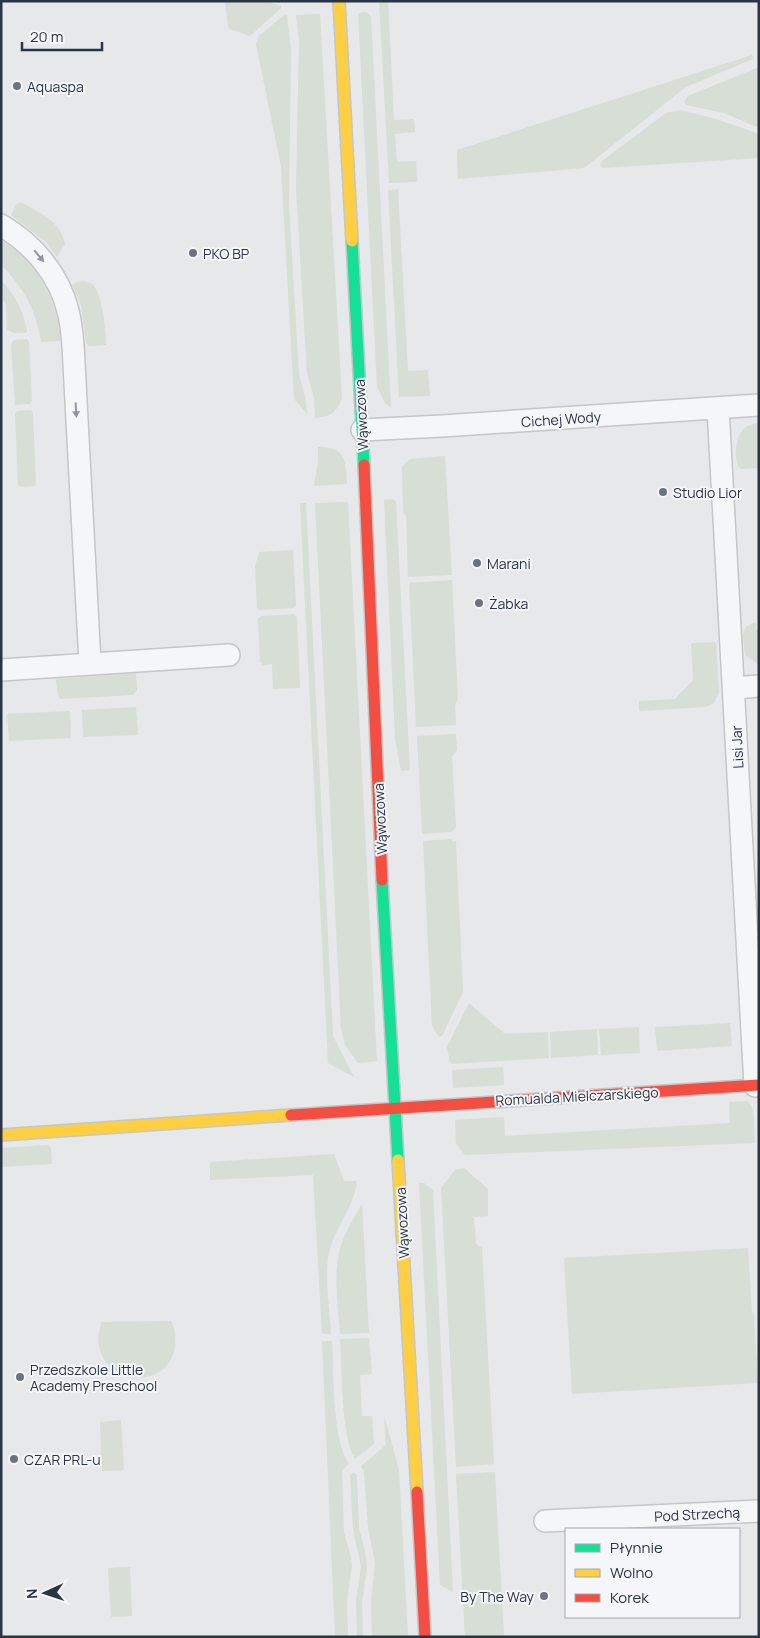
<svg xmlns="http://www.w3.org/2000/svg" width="760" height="1638" viewBox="0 0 760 1638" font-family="Manrope,sans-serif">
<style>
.green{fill:#d6ded6}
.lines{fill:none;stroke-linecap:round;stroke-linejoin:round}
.street-casing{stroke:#c4c6c8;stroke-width:24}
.fast-casing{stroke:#c4c6c8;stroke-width:14}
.slow-casing{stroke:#c4c6c8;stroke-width:14}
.jam-casing{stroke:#c4c6c8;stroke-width:14}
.street{stroke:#f5f6f7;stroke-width:21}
.fast{stroke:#16e098;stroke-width:11}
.slow{stroke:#ffcf43;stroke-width:11}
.jam{stroke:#f24e42;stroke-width:11}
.oneway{fill:#90959e}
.poi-dot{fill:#6c737f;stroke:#f4f6f9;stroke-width:2}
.labels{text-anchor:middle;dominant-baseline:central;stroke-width:4;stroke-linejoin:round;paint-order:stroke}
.poi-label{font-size:14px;fill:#2b3445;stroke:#f4f6f9;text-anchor:start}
.street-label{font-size:14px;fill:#2b3445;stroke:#f4f6f9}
</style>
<rect width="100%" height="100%" fill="#e6e8ea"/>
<path class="green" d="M225,1H265L281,6V8L250,36L230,29L228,26Z
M379,1H388L394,120L414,119L415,132L395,134L397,162L416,161L417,182L389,183Z
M366,12L371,16L391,408L385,403L377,387L358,13Z
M320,14L342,398C337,412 330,417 315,418L314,397L307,374L296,188L299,40L296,15Z
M287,15L291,49L289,205L299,375L305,396L307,414L294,399L281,167L256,44L259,36L283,16Z
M752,55L753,59L686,87L584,168L458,179L457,150Z
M759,67V128L724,113L686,105L684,102L688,96Z
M680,110L713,118L754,132L759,135V158L603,168L600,165L602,161L666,113Z
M398,189L408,371L428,370L430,396L399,397L388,190Z
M21,202C39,213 61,221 65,244L57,257L46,242L11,215L17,204Z
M1,240C36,260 57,300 61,339L58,341L41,342C36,309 24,288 1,265Z
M1,280C15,294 23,311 27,330L26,333H14L7,330L6,305L5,302L1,300Z
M84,281C87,282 92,283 94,286C103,298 106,331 106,345L89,346L86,343L81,305L72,285L77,282Z
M27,339L29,342L32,401L30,404L15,405L11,344L14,340Z
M31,410L33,413L36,483L35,486L20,487L18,485L15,414L17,411Z
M759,423V468L741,469C736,465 737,461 736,455C736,439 740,424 759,423Z
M318,447C345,446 346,461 347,484L314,486L318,461Z
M445,456L452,575L408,577L406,516L403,513L402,466L410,459Z
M393,499L396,502L410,770L401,771L395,738L384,500Z
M348,502L377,1061L358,1063L345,1045L341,1029L315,503Z
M300,503H306L333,1036L354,1077L328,1063Z
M293,550L296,606L294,608L259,610L257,608L255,567L259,552Z
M452,580L458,698L455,706L456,725L416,727L409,583Z
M294,614L297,617L300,688L273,689L272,664L263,665L260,662L258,619L261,616Z
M756,623V630H759V665L745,655C744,642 738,624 756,623Z
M716,642L719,693L714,703L706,707L639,711V701L675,699L693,680L691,643Z
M136,673L137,690L133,695L60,699L58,695L56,680L58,679Z
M136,707L138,735L83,737L82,710Z
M70,711L71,738L9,741L7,714Z
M456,734L457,750L452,757L456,828L451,832L422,834L417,736Z
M451,839L453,842L456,841L463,992L442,1036L439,1037L432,1026L423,841Z
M469,1003L505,1034L548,1032L549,1058L452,1064L450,1063L447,1047Z
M730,1023L732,1046L657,1051L655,1027Z
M639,1027L640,1053L601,1055L599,1029Z
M597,1029L598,1055L551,1058L550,1032Z
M503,1067L504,1085L453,1088L452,1070Z
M748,1101L753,1108L755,1143L465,1155L456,1143L455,1120L504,1117L505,1136L730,1123L729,1102Z
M48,1145L51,1148L52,1164L1,1167V1148Z
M334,1154L344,1181H357C354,1207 337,1225 330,1249C323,1274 330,1309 331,1334H322L313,1175L210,1180V1162Z
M464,1168L488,1189V1216L474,1217L476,1244L482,1248L494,1464L456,1467L441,1188L455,1170Z
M419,1183H424L433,1190L453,1592L440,1585Z
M362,1204L369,1333L340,1334C338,1306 333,1276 340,1249C344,1233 354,1218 362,1204Z
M748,1248L752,1312L754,1313L758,1383L572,1394L564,1258Z
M171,1321C175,1328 176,1338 175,1347C165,1401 80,1377 102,1322Z
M369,1338L372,1374L360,1375L362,1416H372L374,1444L355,1459C341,1437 342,1368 340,1339Z
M322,1341H332C334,1372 332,1441 349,1464L342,1470L344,1533L350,1553L352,1565L347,1602L348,1637H335Z
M384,1415L399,1470L408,1637H372L371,1602L375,1563L368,1527L364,1472L361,1466L386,1445Z
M121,1420L124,1470L102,1471L100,1422Z
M354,1472L357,1476L359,1529L365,1551L367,1568L362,1602L363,1637H357L356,1600L361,1567L353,1529L350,1475Z
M495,1472L504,1637H465L456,1474Z
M130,1567L132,1616L111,1617L108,1568Z"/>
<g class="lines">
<defs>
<path id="street" d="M1,225C33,244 59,274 68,311C71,322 72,334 73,345L90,663
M718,408L755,1086
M362,430L442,426L759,405
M1,670L229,655
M734,688L759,686
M545,1521L759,1511"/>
<path id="fast" d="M352,241L364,465
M382,880L398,1160"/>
<path id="slow" d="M339,1L352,241
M1,1135L291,1115
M398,1160L417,1492"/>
<path id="jam" d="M364,465L382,880
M291,1115L759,1085
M417,1492L425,1637"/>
</defs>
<use href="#street" class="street-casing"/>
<use href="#fast" class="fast-casing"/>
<use href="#slow" class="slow-casing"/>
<use href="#jam" class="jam-casing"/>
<use href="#street" class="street"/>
<use href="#fast" class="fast"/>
<use href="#slow" class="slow"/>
<use href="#jam" class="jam"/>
</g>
<defs><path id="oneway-solid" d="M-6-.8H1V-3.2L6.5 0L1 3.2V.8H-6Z" transform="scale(1.25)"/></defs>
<g class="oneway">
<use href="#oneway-solid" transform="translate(39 256) rotate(50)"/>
<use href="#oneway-solid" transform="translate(76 410) rotate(87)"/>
</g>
<g class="poi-dot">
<circle cx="17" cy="86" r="5"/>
<circle cx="193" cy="253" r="5"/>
<circle cx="663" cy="492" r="5"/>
<circle cx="477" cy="563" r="5"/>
<circle cx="479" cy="603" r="5"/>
<circle cx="20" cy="1377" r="5"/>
<circle cx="14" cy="1459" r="5"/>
<circle cx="544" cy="1596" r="5"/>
</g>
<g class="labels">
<g class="poi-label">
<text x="27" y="86">Aquaspa</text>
<text x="203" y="253">PKO BP</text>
<text x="673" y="492">Studio Lior</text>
<text x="487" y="563">Marani</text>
<text x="489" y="603">Żabka</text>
<text x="30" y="1369">Przedszkole Little<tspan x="30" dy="16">Academy Preschool</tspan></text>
<text x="24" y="1459">CZAR PRL-u</text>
<text x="534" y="1596" text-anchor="end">By The Way</text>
</g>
<g class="street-label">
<text transform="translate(361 415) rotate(-93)">Wąwozowa</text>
<text transform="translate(561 419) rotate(-4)">Cichej Wody</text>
<text transform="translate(737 747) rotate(-93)">Lisi Jar</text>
<text transform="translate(380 819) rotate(-93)">Wąwozowa</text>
<text transform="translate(577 1096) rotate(-3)">Romualda Mielczarskiego</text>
<text transform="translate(402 1223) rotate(-93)">Wąwozowa</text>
<text transform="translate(697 1514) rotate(-3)">Pod Strzechą</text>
</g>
</g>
<rect width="760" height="1638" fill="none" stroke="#2b3445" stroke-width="5"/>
<rect x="565" y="1528" width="175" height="90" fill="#f4f6f9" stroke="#a4a8b1"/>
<rect x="575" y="1544" width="25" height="8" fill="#16e098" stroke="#a4a8b1"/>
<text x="610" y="1553" font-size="15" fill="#2b3445">Płynnie</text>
<rect x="575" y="1569" width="25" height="8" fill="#ffcf43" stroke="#a4a8b1"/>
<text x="610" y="1578" font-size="15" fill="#2b3445">Wolno</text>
<rect x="575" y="1594" width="25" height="8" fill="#f24e42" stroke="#a4a8b1"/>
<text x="610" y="1603" font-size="15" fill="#2b3445">Korek</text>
<g transform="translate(45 1593) rotate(267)" stroke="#f4f6f9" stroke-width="4" paint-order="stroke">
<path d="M0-4L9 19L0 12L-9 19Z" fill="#2b3445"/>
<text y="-8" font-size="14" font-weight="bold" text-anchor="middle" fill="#2b3445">N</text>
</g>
<path d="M22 42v8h80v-8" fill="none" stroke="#2b3445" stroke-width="2.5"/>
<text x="30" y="42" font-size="15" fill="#2b3445" stroke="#f4f6f9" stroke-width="4" paint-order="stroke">20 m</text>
</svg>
